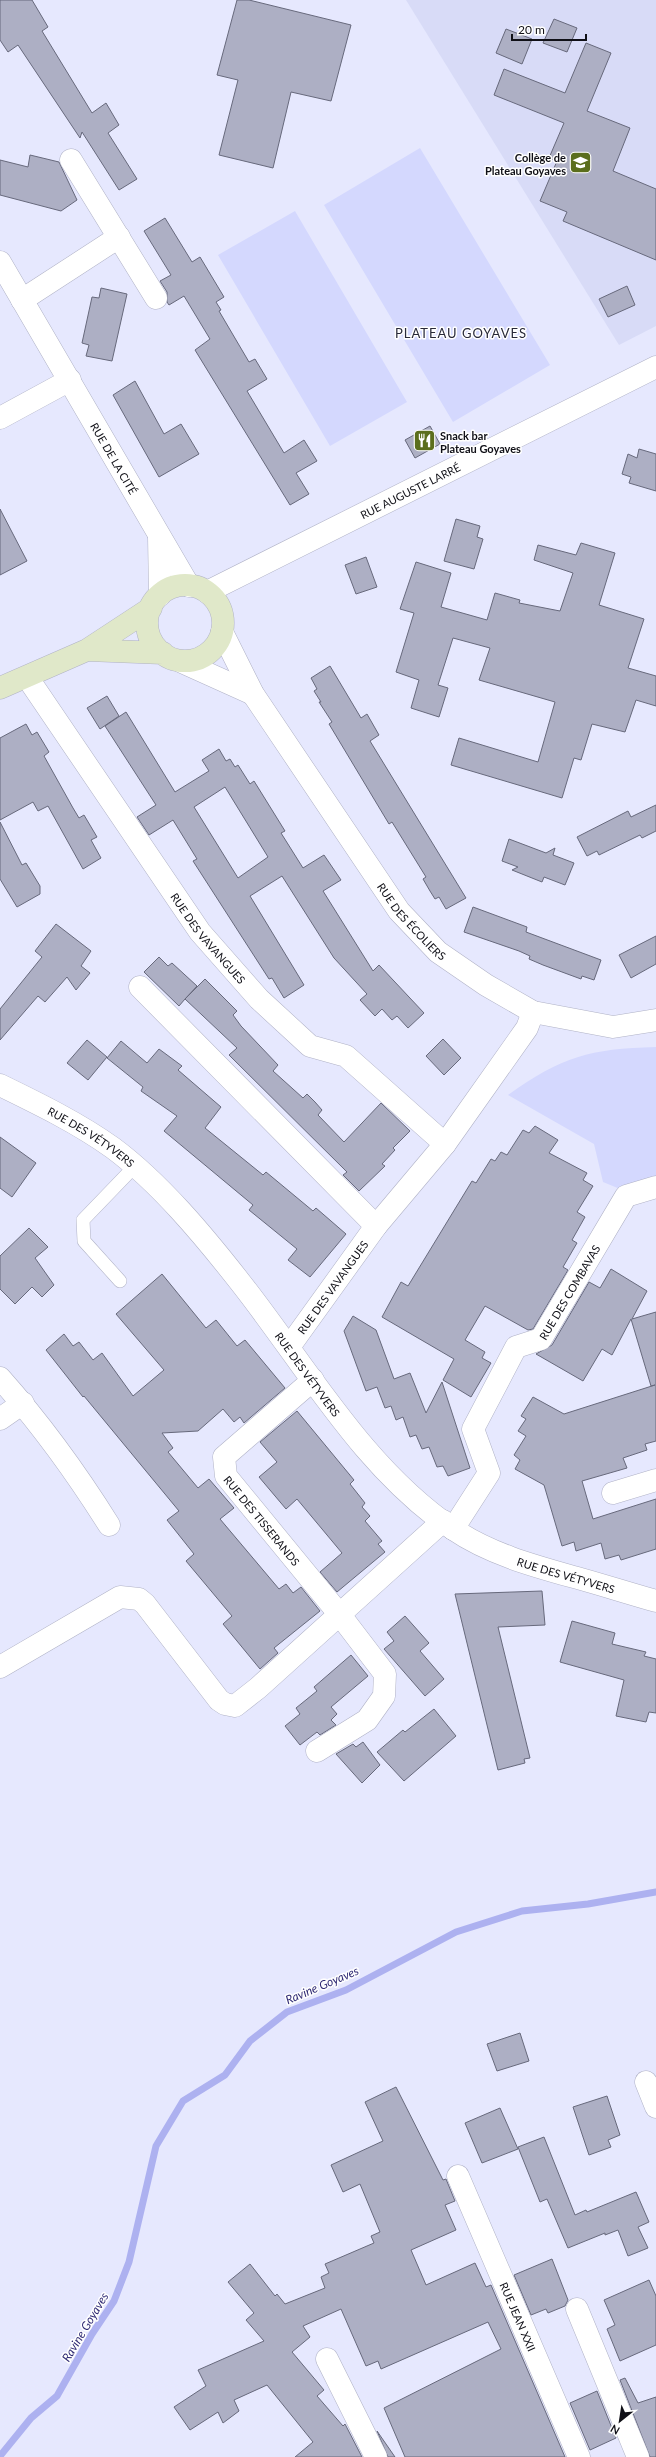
<svg xmlns="http://www.w3.org/2000/svg" width="656" height="2457" viewBox="0 0 656 2457" font-family="Lato,sans-serif">
<style>
.built{fill:#d8dbf7}
.green{fill:#d4d8fe}
.lines{fill:none;stroke-linecap:round;stroke-linejoin:round}
.stream{stroke:#adb1f0;stroke-width:7}
.building{fill:#adafc4;stroke:#67697c;fill-rule:evenodd}
.lane-casing{stroke:#b0b2c6;stroke-width:14}
.street-casing{stroke:#b0b2c6;stroke-width:23}
.secondary-casing{stroke:#b0b2c6;stroke-width:23}
.lane{stroke:#fff;stroke-width:13}
.street{stroke:#fff;stroke-width:22}
.secondary{stroke:#e0e8c9;stroke-width:22}
.labels{text-anchor:middle;dominant-baseline:central;stroke-width:3;stroke-linejoin:round;paint-order:stroke}
.poi-label{font-size:11px;font-weight:bold;fill:#101017;stroke:#fff;text-anchor:end}
.street-label{font-size:11px;fill:#101017;stroke:#fff}
.water-label{font-size:12px;font-style:italic;fill:#302b74;stroke:#fff}
.quarter-label{font-size:13px;letter-spacing:1px;fill:#282939;stroke:#fff}
</style>
<rect width="100%" height="100%" fill="#e6e8fe"/>
<path class="built" d="M406,0H656V326L619,345Z"/>
<path class="green" d="M420,148L550,365L453,422L324,205Z
M295,211L407,402L330,446L218,255Z
M656,1047V1177L620,1189L603,1182L594,1144L508,1095C563,1056 589,1049 656,1047Z"/>
<g class="lines">
<path class="stream" d="M0,2456L31,2418L57,2396L92,2334L114,2301L129,2262L156,2146L183,2101L225,2075L250,2041L287,2012L346,1990L456,1932L522,1911L588,1904L656,1892"/>
</g>
<path class="building" d="M0,0H32L48,27L42,31L92,113L106,103L119,125L108,133L137,179L119,190L82,132L80,138L18,45L8,52L0,40Z
M237,0H249L351,25L331,101L291,92L273,168L219,155L238,80L217,75Z
M554,19L577,28L567,52L543,43Z
M506,29L532,39L522,64L496,53Z
M586,43L611,53L587,111L630,128L613,171L656,189V260L563,221L567,212L540,201L557,161L549,158L564,123L494,95L504,69L565,93Z
M30,155L59,162L77,200L61,211L0,195V160L28,167Z
M165,218L192,262L200,257L224,297L216,302L221,310L219,311L249,362L255,359L267,379L247,391L284,453L304,440L317,461L296,473L309,494L290,505L195,350L210,339L184,296L169,305L167,302V292L160,281L171,275L144,231Z
M627,286L635,305L608,317L599,299Z
M101,288L127,294L112,361L86,356L89,345L82,343L92,297L99,298Z
M135,381L164,434L181,424L199,454L159,477L113,395Z
M430,426L440,444L415,458L405,440Z
M639,449L656,454V491L629,483L631,477L622,474L628,454L637,458Z
M0,509L27,561L0,575Z
M456,519L480,526L477,537L483,539L474,569L444,561Z
M581,543L615,553L599,605L644,619L628,668L656,676V706L636,700L625,732L592,724L581,760L574,758L562,798L451,765L459,738L538,762L555,702L479,680L490,648L453,638L438,685L448,688L439,717L411,708L419,680L396,672L414,613L400,609L416,562L451,573L441,607L487,620L495,593L520,600L519,603L560,611L573,573L534,560L538,545L576,555Z
M366,557L377,587L356,594L345,565Z
M330,666L361,718L367,714L379,735L370,741L466,898L446,909L439,897L435,899L430,891L423,879L426,877L392,822L389,824L329,724L332,722L319,702H321L314,691L317,689L311,678Z
M107,696L119,716L100,729L87,708Z
M126,712L175,792L209,771L202,760L219,749L226,761L230,759L235,767L238,765L250,784L254,781L285,831L281,833L303,868L324,855L341,880L323,891L373,971L379,965L424,1013L408,1028L397,1016L392,1020L382,1009L375,1016L360,1000L367,994L334,958L282,876L250,896L304,985L284,998L272,978L269,979L193,861L197,859L173,820L149,835L137,817L156,805L105,726ZM225,787L268,857L238,878L194,807Z
M26,724L32,735L37,732L49,752L44,756L73,808L79,818L84,815L97,837L91,840L101,858L83,869L48,806L38,811L33,802L0,820V738Z
M656,805V831L642,838L640,835L599,855L597,851L587,856L577,837L628,811L631,817Z
M0,822L22,865L26,863L40,886V894L17,907L0,879Z
M509,839L546,853L555,848L553,855L574,863L565,885L544,877L542,882L512,870L518,867L502,861Z
M473,907L527,927L526,932L601,960L594,980L582,976L581,979L543,965L529,959L530,956L519,951L464,932Z
M56,924L91,951L81,966L90,973L76,990L67,977L45,1002L38,996L0,1040V1009L42,957L35,951Z
M656,936V964L631,978L619,955Z
M159,957L168,966L172,963L197,986L185,999L205,979L237,1011L233,1015L241,1026L278,1065L273,1071L303,1098L307,1094L315,1102L322,1110L318,1115L344,1142L381,1103L410,1131L393,1148L395,1150L382,1164L385,1166L359,1191L343,1175L347,1172L229,1055L237,1048L185,999L179,1006L144,972Z
M443,1039L461,1058L444,1075L426,1056Z
M87,1040L107,1057L88,1080L67,1063Z
M121,1041L147,1063L159,1049L182,1066L178,1070L221,1107L205,1128L263,1175L266,1172L313,1211L316,1208L346,1234L310,1277L288,1260L297,1249L249,1210L253,1205L164,1131L177,1116L141,1091L143,1087L107,1058Z
M535,1126L558,1140L549,1153L587,1173L583,1180L593,1186L577,1212L585,1217L572,1240L577,1243L563,1267L568,1270L533,1329L528,1330L485,1306L465,1340L485,1352L482,1358L491,1363L471,1397L443,1380L454,1359L382,1317L401,1282L408,1286L472,1181L476,1183L491,1159L495,1161L501,1152L507,1155L523,1130L529,1133Z
M0,1137L36,1163L12,1197L0,1188Z
M29,1228L48,1247L35,1258L54,1285L42,1297L32,1287L15,1304L0,1289V1256Z
M611,1269L647,1291L632,1319L656,1312V1441L645,1444L647,1450L623,1458L627,1468L582,1481L593,1519L656,1499V1549L621,1560L619,1555L605,1559L601,1543L576,1551L574,1542L562,1546L544,1485L515,1469L520,1460L514,1455L526,1436L518,1431L526,1419L521,1416L533,1397L564,1414L655,1385L651,1386L631,1319L612,1355L602,1349L583,1381L536,1354L552,1345L589,1282L600,1288Z
M162,1274L206,1328L216,1320L237,1346L245,1340L285,1388L244,1423L240,1417L234,1422L223,1409L198,1431L162,1433L173,1448L168,1452L198,1488L209,1479L234,1508L220,1519L279,1589L286,1584L293,1593L301,1587L320,1611L274,1648L278,1653L260,1669L223,1624L232,1616L186,1561L194,1554L167,1520L179,1511L84,1396L83,1397L46,1350L64,1334L73,1346L79,1342L93,1360L102,1353L133,1396L164,1370L116,1314Z
M353,1316L376,1330L394,1379L410,1373L426,1413L442,1382L470,1468L448,1476L443,1466L437,1467L429,1447L422,1449L416,1435L410,1437L403,1417L396,1420L391,1406L385,1408L377,1387L366,1391L344,1331Z
M297,1411L354,1480L350,1484L365,1503L362,1507L370,1516L365,1521L382,1541L378,1544L385,1552L337,1592L320,1572L342,1553L297,1499L286,1509L259,1477L277,1462L260,1442Z
M542,1591L545,1625L498,1627L530,1758L524,1759L525,1763L498,1770L455,1594Z
M405,1616L429,1643L420,1651L444,1679L425,1696L384,1649L394,1641L387,1632Z
M572,1621L615,1633L612,1644L646,1652L644,1656L656,1659V1713L649,1712L646,1722L616,1716L624,1680L560,1662Z
M351,1655L368,1676L331,1707L337,1714L331,1720L336,1725L320,1735L317,1732L300,1745L285,1726L300,1714L296,1708L317,1691L314,1687Z
M434,1709L456,1736L404,1781L377,1752L403,1730L405,1732Z
M363,1742L380,1765L362,1783L336,1754L353,1744L356,1747Z
M520,2033L529,2061L497,2071L487,2044Z
M396,2087L443,2180L446,2179L455,2201L445,2205L456,2230L411,2250L426,2285L475,2263L486,2287L491,2285L565,2457H405L384,2408L501,2349L488,2322L381,2369L378,2361L366,2366L341,2309L303,2326L310,2337L292,2352L324,2390L317,2396L343,2426L345,2424L362,2457H295L313,2442L267,2385L234,2400L239,2411L223,2423L218,2412L190,2430L174,2407L206,2386L198,2370L264,2341L246,2320L254,2313L228,2282L250,2264L275,2296L277,2294L285,2304L325,2288L321,2277L329,2273L325,2264L374,2243L371,2236L380,2232L360,2184L343,2192L331,2165L383,2141L365,2102Z
M607,2096L620,2135L608,2140L611,2147L589,2155L573,2107Z
M500,2108L518,2149L482,2163L465,2123Z
M544,2137L575,2215L586,2210L587,2212L636,2192L649,2222L638,2227L648,2248L628,2256L618,2230L605,2235V2233L568,2248L547,2199L540,2202L518,2147Z
M552,2259L568,2300L565,2306L548,2313L546,2309L531,2315L514,2275Z
M649,2280L656,2296V2345L620,2361L607,2329L615,2325L604,2300Z
M625,2378L638,2403L656,2397V2457H650L620,2380Z
M597,2391L616,2438L590,2450L570,2403Z
M377,2431L395,2457H388Z"/>
<g class="lines">
<defs>
<path id="lane" d="M120,1281L84,1241L83,1220L135,1166"/>
<g id="street">
<path d="M71,160L156,298"/>
<path id="s1" d="M0,262L189,586"/>
<path d="M22,300L119,237"/>
<path d="M0,418L70,380"/>
<path d="M159,536L160,595"/>
<path id="s2" d="M207,592L656,367"/>
<path id="s3" d="M222,632L253,694L399,911L438,952L486,985L533,1012L613,1027L656,1020"/>
<path d="M182,662L253,694"/>
<path id="s4" d="M27,677L200,932L259,999L310,1046L346,1056L445,1144"/>
<path d="M140,987L376,1226"/>
<path id="s5" d="M0,1085C39,1104 78,1123 113,1148C160,1183 204,1236 240,1282C307,1367 363,1468 453,1529C491,1555 538,1567 581,1579C606,1586 631,1594 656,1601"/>
<path id="s6" d="M289,1347L376,1226L445,1144L527,1028L533,1012"/>
<path d="M0,1378C40,1423 77,1474 109,1525"/>
<path id="s7" d="M313,1380L224,1457L226,1476L340,1615L385,1674L384,1696L367,1720L317,1751"/>
<path d="M0,1419L23,1403"/>
<path d="M613,1493L656,1480"/>
<path id="s8" d="M453,1529L489,1473L473,1429L516,1347L541,1339L626,1196L656,1187"/>
<path d="M0,1667L120,1597L139,1599L145,1604L219,1700L225,1704L235,1706L258,1688L443,1521"/>
<path d="M646,2082L656,2107"/>
<path id="s9" d="M458,2176L579,2457"/>
<path d="M577,2309L638,2457"/>
<path d="M327,2359L376,2457"/>
</g>
<path id="secondary" d="M147 623a38 38 0 1 1 76 0a38 38 0 1 1-76 0Z
M87,650L163,653
M0,688L87,650L151,608"/>
</defs>
<use href="#lane" class="lane-casing"/>
<use href="#street" class="street-casing"/>
<use href="#secondary" class="secondary-casing"/>
<use href="#lane" class="lane"/>
<use href="#street" class="street"/>
<use href="#secondary" class="secondary"/>
</g>
<defs>
<symbol id="school-square" viewBox="-11 -11 22 22"><rect x="-9" y="-9" width="18" height="18" rx="4" fill="#5b6e1d" stroke="#fff"/><path d="M0-5L7-2L0 1L-7-2ZM-4 1L0 2.5L4 1V4Q0 6-4 4Z" fill="#fff"/></symbol>
<symbol id="restaurant-square" viewBox="-11 -11 22 22"><rect x="-9" y="-9" width="18" height="18" rx="4" fill="#5b6e1d" stroke="#fff"/><path d="M-5-6h1v4h1v-4h1v4h1v-4h1v5L-1.5 .5V6h-2V.5L-5-1ZM5-6V6H3V1.5H1.5Q1.5-4 5-6Z" fill="#fff"/></symbol>
</defs>
<g fill-rule="evenodd">
<use href="#school-square" x="568" y="150" width="25" height="25"/>
<use href="#restaurant-square" x="412" y="428" width="25" height="25"/>
</g>
<g class="labels">
<g class="poi-label">
<text x="566" y="157">Collège de<tspan x="566" dy="13">Plateau Goyaves</tspan></text>
<text x="440" y="435" text-anchor="start">Snack bar<tspan x="440" dy="13">Plateau Goyaves</tspan></text>
</g>
<g class="street-label">
<text stroke="none"><textPath href="#s1" startOffset="227">RUE DE LA CITÉ</textPath></text>
<text stroke="none"><textPath href="#s2" startOffset="227">RUE AUGUSTE LARRÉ</textPath></text>
<text stroke="none"><textPath href="#s3" startOffset="347">RUE DES ÉCOLIERS</textPath></text>
<text stroke="none"><textPath href="#s4" startOffset="318">RUE DES VAVANGUES</textPath></text>
<text stroke="none"><textPath href="#s5" startOffset="105">RUE DES VÉTYVERS</textPath></text>
<text stroke="none"><textPath href="#s6" startOffset="74">RUE DES VAVANGUES</textPath></text>
<text stroke="none"><textPath href="#s8" startOffset="287">RUE DES COMBAVAS</textPath></text>
<text stroke="none"><textPath href="#s5" startOffset="429">RUE DES VÉTYVERS</textPath></text>
<text stroke="none"><textPath href="#s7" startOffset="194">RUE DES TISSERANDS</textPath></text>
<text stroke="none"><textPath href="#s5" startOffset="765">RUE DES VÉTYVERS</textPath></text>
<text stroke="none"><textPath href="#s9" startOffset="153">RUE JEAN XXII</textPath></text>
</g>
<g class="water-label">
<text transform="translate(322 1985) rotate(-23)">Ravine Goyaves</text>
<text transform="translate(85 2327) rotate(-59)">Ravine Goyaves</text>
</g>
<g class="quarter-label">
<text x="461" y="333">PLATEAU GOYAVES</text>
</g>
</g>
<g transform="translate(620 2421) rotate(210)" stroke="#ffffff" stroke-width="3" paint-order="stroke">
<path d="M0-3L7 15L0 10L-7 15Z" fill="#101017"/>
<text y="-6" font-size="11" font-weight="bold" text-anchor="middle" fill="#101017">N</text>
</g>
<path d="M512 34v6h74v-6" fill="none" stroke="#101017" stroke-width="2"/>
<text x="518" y="34" font-size="12" fill="#101017" stroke="#ffffff" stroke-width="3" paint-order="stroke">20 m</text>
</svg>
